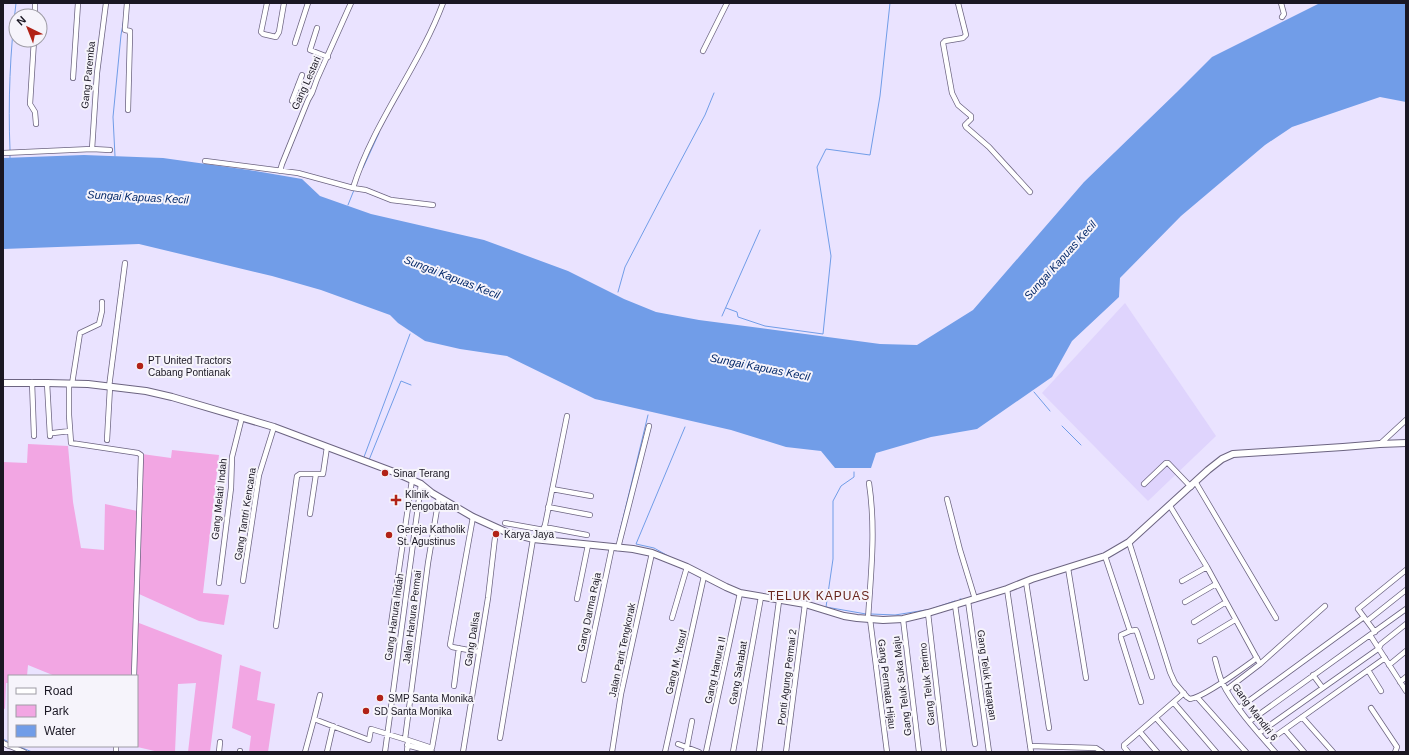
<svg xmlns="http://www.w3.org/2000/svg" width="1409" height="755" viewBox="0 0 1409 755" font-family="Helvetica,sans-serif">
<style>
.built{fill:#dfd4fd}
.green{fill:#f2a6e3}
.water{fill:#719de8}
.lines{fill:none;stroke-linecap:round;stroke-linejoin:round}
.stream{stroke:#719de8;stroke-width:1}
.minor-casing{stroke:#6c6481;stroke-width:6}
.major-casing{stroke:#6c6481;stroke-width:8}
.minor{stroke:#fff;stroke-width:4.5}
.major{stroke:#fff;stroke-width:6}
.poi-dot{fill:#b12217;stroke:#f6f4fb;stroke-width:1.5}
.labels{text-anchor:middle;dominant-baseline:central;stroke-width:4;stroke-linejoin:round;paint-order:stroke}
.street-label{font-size:10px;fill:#1a1723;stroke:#f6f4fb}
.poi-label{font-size:10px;fill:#1a1723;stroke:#f6f4fb;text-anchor:start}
.water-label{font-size:11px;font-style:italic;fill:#032869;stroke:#f6f4fb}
.quarter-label{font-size:12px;letter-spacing:1px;fill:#68241c;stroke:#f6f4fb}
</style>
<rect width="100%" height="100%" fill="#eae3ff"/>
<path class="built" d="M1125,303L1216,436L1148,501L1042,393Z"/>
<path class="green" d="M28,444L68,446L73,502L81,548L104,550L105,504L142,512V454L171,458L172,450L219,455L203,593L229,595L224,625L199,621L139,594V623L222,655L210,752H188L196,683L178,684L175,752H159L133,746H137V676H55L28,665L27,676H9V683H6L5,709L3,708V462L27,463Z
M240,665L261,672L257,700L275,704L268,752H249L251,736L232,728Z"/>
<path class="water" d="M1320,3H1406V102L1380,97L1292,127L1265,145L1181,216L1120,278L1119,297L1072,341L1052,377L977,429L931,437L876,453L871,468H835L821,451L786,447L731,430L595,399L507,356L460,349L425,341L398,323L390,315L321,290L272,276L139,244L3,249V158L84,155L163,158L249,170L302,179L320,196L371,214L484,240L568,271L624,299L656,312L699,320L880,344L917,345L973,310L1084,182L1177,92L1212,57Z"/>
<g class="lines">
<path class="stream" d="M10,150C8,101 10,52 16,3
M10,156V160
M115,156L113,117L121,35L124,18
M363,168L379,133
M348,205L354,190
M618,292L625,267L662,196L705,115L714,93
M726,308L737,312L738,317L765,326L823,334L831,256L817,167L826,149L870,155L880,96L890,3
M722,316L760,230
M1034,392L1050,411
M1062,426L1081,445
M364,457L410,334
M369,460L401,381L411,385
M854,472V477L841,486L833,501V559L826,607L866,614
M618,539L648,415
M670,557L654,548L636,544L685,427
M960,599H961
M931,609L955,601
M871,614L895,615L926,610
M3,739L9,742
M18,746L32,752"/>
<defs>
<path id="minor" d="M127,3L125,28V30L130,31V35L128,110
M267,3L261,32L263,34L276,37L279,32L284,3
M958,3L966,35L963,38L945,41L943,43L952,93L958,105L971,116V119L965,125L966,127L989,147L1030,192
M1281,3L1284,14L1282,17
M35,16V3
M317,28L310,50L328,57
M34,40L30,104L35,112L36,124
M295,43L308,3
M703,51L727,3
M73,78L78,3
M298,85L312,93
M292,101L302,75
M92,149L97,73L106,3
M3,153L92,149L110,150
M205,161L298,173L353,188C373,123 419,67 443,3
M280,171L282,164L308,100L312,93L317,79L351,3
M353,188L366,190L391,200L433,205
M32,382L34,436
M47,383L50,436
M69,384V415L71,443L138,453L141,455L134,676
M72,384L80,333L99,324L102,311V302
M109,387L125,263
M53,433L70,431
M107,440L110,387
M1380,444L1406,420
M1196,483L1276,618
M1144,484L1166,463H1168L1191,487
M552,489L591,496
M947,499L960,550L975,599
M1170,506L1207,567L1260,664
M548,507L590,515
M310,514L316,474
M473,517L450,645L452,647L479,652
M505,523L544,530
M544,527L587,535
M542,540L567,416
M1129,542L1170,672L1175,683L1187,697L1190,699C1205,697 1243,668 1257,658
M618,548L649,426
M1105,556L1130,631L1136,630L1137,632L1152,677
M1068,568L1086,678
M243,581L259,475L274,427
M1182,581L1207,567
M1026,582L1049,728
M219,583L231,488L232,457L242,417
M1007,589L1031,752
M577,599L588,545
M968,601L989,752
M1185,602L1216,584
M955,605L975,744
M928,613L944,752
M672,618L687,567
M868,619C871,572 876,529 869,483
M870,619L887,752
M903,619L919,752
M1367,621L1406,590
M1194,622L1226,602
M391,624L412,480
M276,626L297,476L300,474H323L327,447
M1130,631L1121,635V638L1141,702
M1375,632L1358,609L1406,570
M1370,635L1406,691
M1200,641L1235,620
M1379,648L1381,644L1406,624
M1215,659C1217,666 1219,675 1222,682C1232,704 1259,734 1275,752
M1389,665L1406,651
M1368,670L1381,691
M1313,675L1322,687
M584,680L612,547
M1400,682L1406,677
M454,686L459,648
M1226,690L1260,664L1325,606
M1197,697L1246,752
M1174,703L1216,752
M1239,708L1364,617
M1371,708L1397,747L1395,752
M1302,717L1333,752
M1156,718L1186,752
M314,719L320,695
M1250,721L1406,609
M1285,730L1304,752
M1140,732L1157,752
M1259,733L1378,649
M500,738L533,539
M405,739L428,563L439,497
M1267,742L1385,658
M3,743L9,746
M678,744L699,752
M407,745L432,752
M10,746L24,752
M1030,746L1096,748L1102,752
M116,752V746
M219,752L220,742
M240,752V751
M305,752L314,719L369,740L371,729L407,740
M327,752L333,726
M385,752L421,484
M407,752L408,740L432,748L438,714
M463,752L488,598L496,529
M612,752L621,694L652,553
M665,752L704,576
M686,752L692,721
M706,752L740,593
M733,752L761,597
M759,752L779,601
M786,752L805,604
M1128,752L1124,747V745L1184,693"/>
<path id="major" d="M3,383H47L88,384L146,391L172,397L274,427L394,472L421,484L432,493L473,517L506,532L533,539L633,549L652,553L687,567L726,587L740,593L805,604L844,616L857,618L883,620L903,619L928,613L1007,589L1032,579L1105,556L1129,542L1208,470L1222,459L1233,454L1343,447L1380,444L1406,443"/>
</defs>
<use href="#minor" class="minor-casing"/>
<use href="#major" class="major-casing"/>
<use href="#minor" class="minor"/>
<use href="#major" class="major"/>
</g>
<g class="poi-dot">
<circle cx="140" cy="366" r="4"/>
<circle cx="385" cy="473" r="4"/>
<path d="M394 494h4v4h4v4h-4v4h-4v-4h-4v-4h4z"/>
<circle cx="496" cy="534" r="4"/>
<circle cx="389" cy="535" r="4"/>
<circle cx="380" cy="698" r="4"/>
<circle cx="366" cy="711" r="4"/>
</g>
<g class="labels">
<g class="street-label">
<text transform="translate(88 75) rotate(-84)">Gang Paremba</text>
<text transform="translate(306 83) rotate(-66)">Gang Lestari</text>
<text transform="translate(219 499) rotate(-84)">Gang Melati Indah</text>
<text transform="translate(245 514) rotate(-81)">Gang Tantri Kencana</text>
<text transform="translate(589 612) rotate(-78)">Gang Darma Raja</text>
<text transform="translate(394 617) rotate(-82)">Gang Hanura Indah</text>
<text transform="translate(412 617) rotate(-83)">Jalan Hanura Permai</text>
<text transform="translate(472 639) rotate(-81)">Gang Dalisa</text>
<text transform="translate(622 650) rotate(-78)">Jalan Parit Tengkorak</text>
<text transform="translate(676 662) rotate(-77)">Gang M. Yusuf</text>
<text transform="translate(715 670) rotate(-78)">Gang Hanura II</text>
<text transform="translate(738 673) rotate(-80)">Gang Sahabat</text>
<text transform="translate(987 675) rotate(82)">Gang Teluk Harapan</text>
<text transform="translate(787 677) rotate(-83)">Ponti Agung Permai 2</text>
<text transform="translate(887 684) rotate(83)">Gang Permata Hijau</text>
<text transform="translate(927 684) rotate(-96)">Gang Teluk Terimo</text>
<text transform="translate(902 686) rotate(-97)">Gang Teluk Suka Maju</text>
<text transform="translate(1255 712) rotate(53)">Gang Mandiri 6</text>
</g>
<g class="poi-label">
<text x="148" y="360">PT United Tractors<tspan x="148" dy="12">Cabang Pontianak</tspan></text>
<text x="393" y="473">Sinar Terang</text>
<text x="405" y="494">Klinik<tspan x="405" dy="12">Pengobatan</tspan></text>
<text x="397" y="529">Gereja Katholik<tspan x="397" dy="12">St. Agustinus</tspan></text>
<text x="504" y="534">Karya Jaya</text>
<text x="388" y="698">SMP Santa Monika</text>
<text x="374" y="711">SD Santa Monika</text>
</g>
<g class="water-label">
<text transform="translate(138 197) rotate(3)">Sungai Kapuas Kecil</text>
<text transform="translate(1060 260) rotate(-48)">Sungai Kapuas Kecil</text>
<text transform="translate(452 277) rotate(21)">Sungai Kapuas Kecil</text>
<text transform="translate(760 367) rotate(11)">Sungai Kapuas Kecil</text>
</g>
<g class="quarter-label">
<text x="819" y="596">TELUK KAPUAS</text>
</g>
</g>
<rect width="1409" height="755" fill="none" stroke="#1a1723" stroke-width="8"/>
<rect x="8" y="675" width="130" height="72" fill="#f6f4fb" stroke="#9e9ca5"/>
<rect x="16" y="688" width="20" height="6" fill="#ffffff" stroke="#9e9ca5"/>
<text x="44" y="695" font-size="12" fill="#1a1723">Road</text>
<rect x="16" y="705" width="20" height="12" fill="#f2a6e3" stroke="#9e9ca5"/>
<text x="44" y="715" font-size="12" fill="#1a1723">Park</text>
<rect x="16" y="725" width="20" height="12" fill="#719de8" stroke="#9e9ca5"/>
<text x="44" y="735" font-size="12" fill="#1a1723">Water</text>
<g transform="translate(28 28) rotate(317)"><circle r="19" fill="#f6f4fb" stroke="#9e9ca5"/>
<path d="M0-3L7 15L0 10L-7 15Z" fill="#b12217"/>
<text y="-6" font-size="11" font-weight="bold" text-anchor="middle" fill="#1a1723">N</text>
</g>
</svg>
